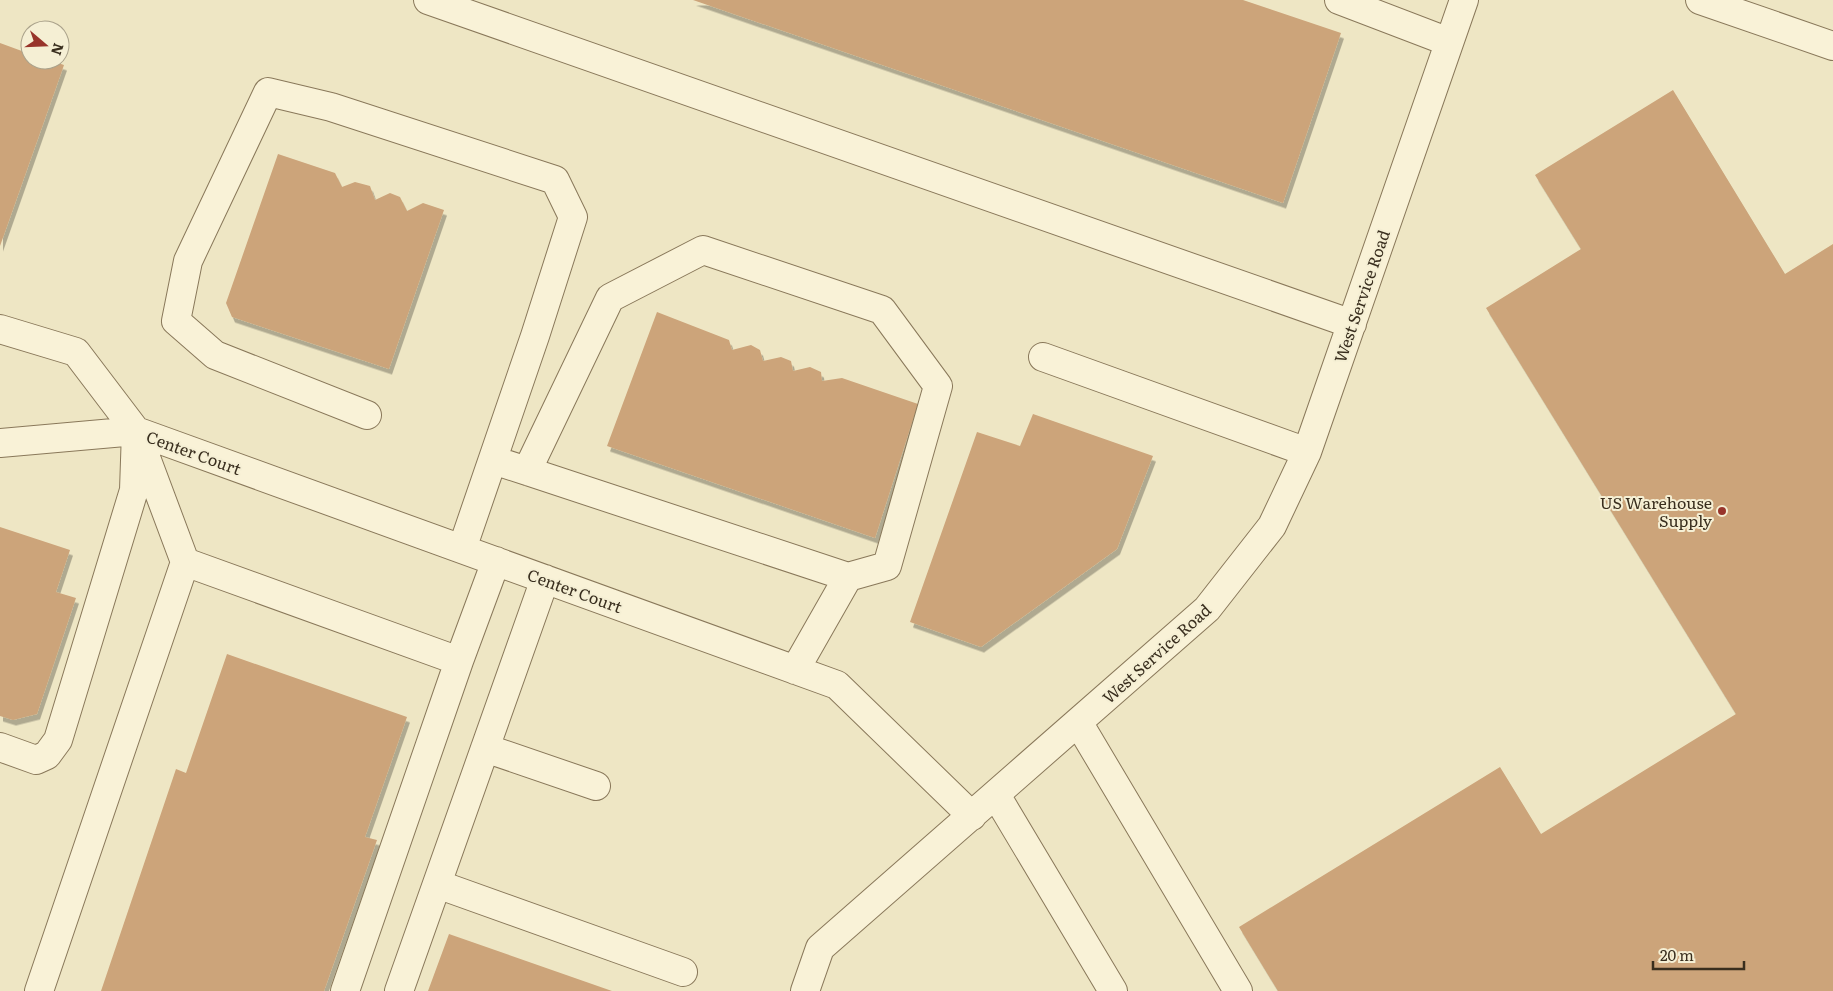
<svg xmlns="http://www.w3.org/2000/svg" width="1833" height="991" viewBox="0 0 1833 991" font-family="Literata,serif">
<style>
.building{fill:#cca47a;filter:url(#shadow)}
.lines{fill:none;stroke-linecap:round;stroke-linejoin:round}
.minor-casing{stroke:#89785a;stroke-width:30}
.minor{stroke:#f9f2d7;stroke-width:28}
.poi-dot{fill:#98342b;stroke:#f5efd4;stroke-width:2}
.labels{text-anchor:middle;dominant-baseline:central;stroke-width:4;stroke-linejoin:round;paint-order:stroke}
.street-label{font-size:16px;fill:#392e1e;stroke:#f5efd4}
.poi-label{font-size:16px;fill:#392e1e;stroke:#f5efd4;text-anchor:end}
</style>
<defs>
<filter id="shadow"><feDropShadow dx="3" dy="5.5" stdDeviation="0" flood-color="#0004"/></filter>
</defs>
<rect width="100%" height="100%" fill="#eee6c4"/>
<path class="building" d="M693,0H1243L1341,33L1283,203Z
M0,43L30,54V60H49L64,65L0,246Z
M1673,90L1785,274L1833,244V991H1278L1239,927L1500,767L1541,834L1736,714L1486,308L1581,249L1535,175Z
M278,154L335,173L342,187L355,182L370,186L375,200L390,193L400,197L407,211L423,203L444,210L389,369L232,317L226,303Z
M657,312L729,340L732,350L751,345L760,350L763,361L781,357L791,361L793,371L810,367L821,372L822,381L842,378L918,404L875,538L607,446Z
M1033,414L1153,456L1117,549L981,647L910,622L977,432L1020,446Z
M0,527L70,550L56,592L76,598L37,714L13,720L0,716Z
M227,654L407,717L365,837L377,840L324,991H101L176,769L186,773Z
M449,934L612,991H428Z"/>
<g class="lines">
<defs>
<path id="minor" d="M428,0L1352,324
M1339,0L1449,42
M1700,0L1833,46
M0,329L76,352L136,431L185,562L459,661L496,561
M1043,357L1307,452
M367,415L215,355L176,321L188,261L268,92L331,107L555,180L573,217L535,336L462,549
M136,431L837,685L972,816
M0,443L136,431L134,490L58,740L47,755L36,760L0,747
M493,460L527,471L848,577L887,566L938,386L882,310L703,250L610,298L527,471
M795,670L848,577
M1078,722L1238,991
M485,748L596,786
M996,795L1113,991
M437,884L683,972
M39,991L185,562
M345,991L459,661
M399,991L545,579
M805,991L820,948L1207,609L1272,526L1307,452L1464,0"/>
</defs>
<use href="#minor" class="minor-casing"/>
<use href="#minor" class="minor"/>
</g>
<circle class="poi-dot" cx="1722" cy="511" r="5"/>
<g class="labels">
<g class="street-label">
<text transform="translate(1361 296) rotate(-71)">West Service Road</text>
<text transform="translate(194 452) rotate(20)">Center Court</text>
<text transform="translate(575 590) rotate(20)">Center Court</text>
<text transform="translate(1156 653) rotate(-42)">West Service Road</text>
</g>
<g class="poi-label">
<text x="1712" y="502">US Warehouse<tspan x="1712" dy="18">Supply</tspan></text>
</g>
</g>
<g transform="translate(45 45) rotate(109)"><circle r="24" fill="#f5efd4" stroke="#aaa28b"/>
<path d="M0-4L9 19L0 12L-9 19Z" fill="#98342b"/>
<text y="-8" font-size="14" font-weight="bold" text-anchor="middle" fill="#392e1e">N</text>
</g>
<path d="M1653 961v8h91v-8" fill="none" stroke="#392e1e" stroke-width="2.5"/>
<text x="1660" y="961" font-size="15" fill="#392e1e" stroke="#f5efd4" stroke-width="4" paint-order="stroke">20 m</text>
</svg>
